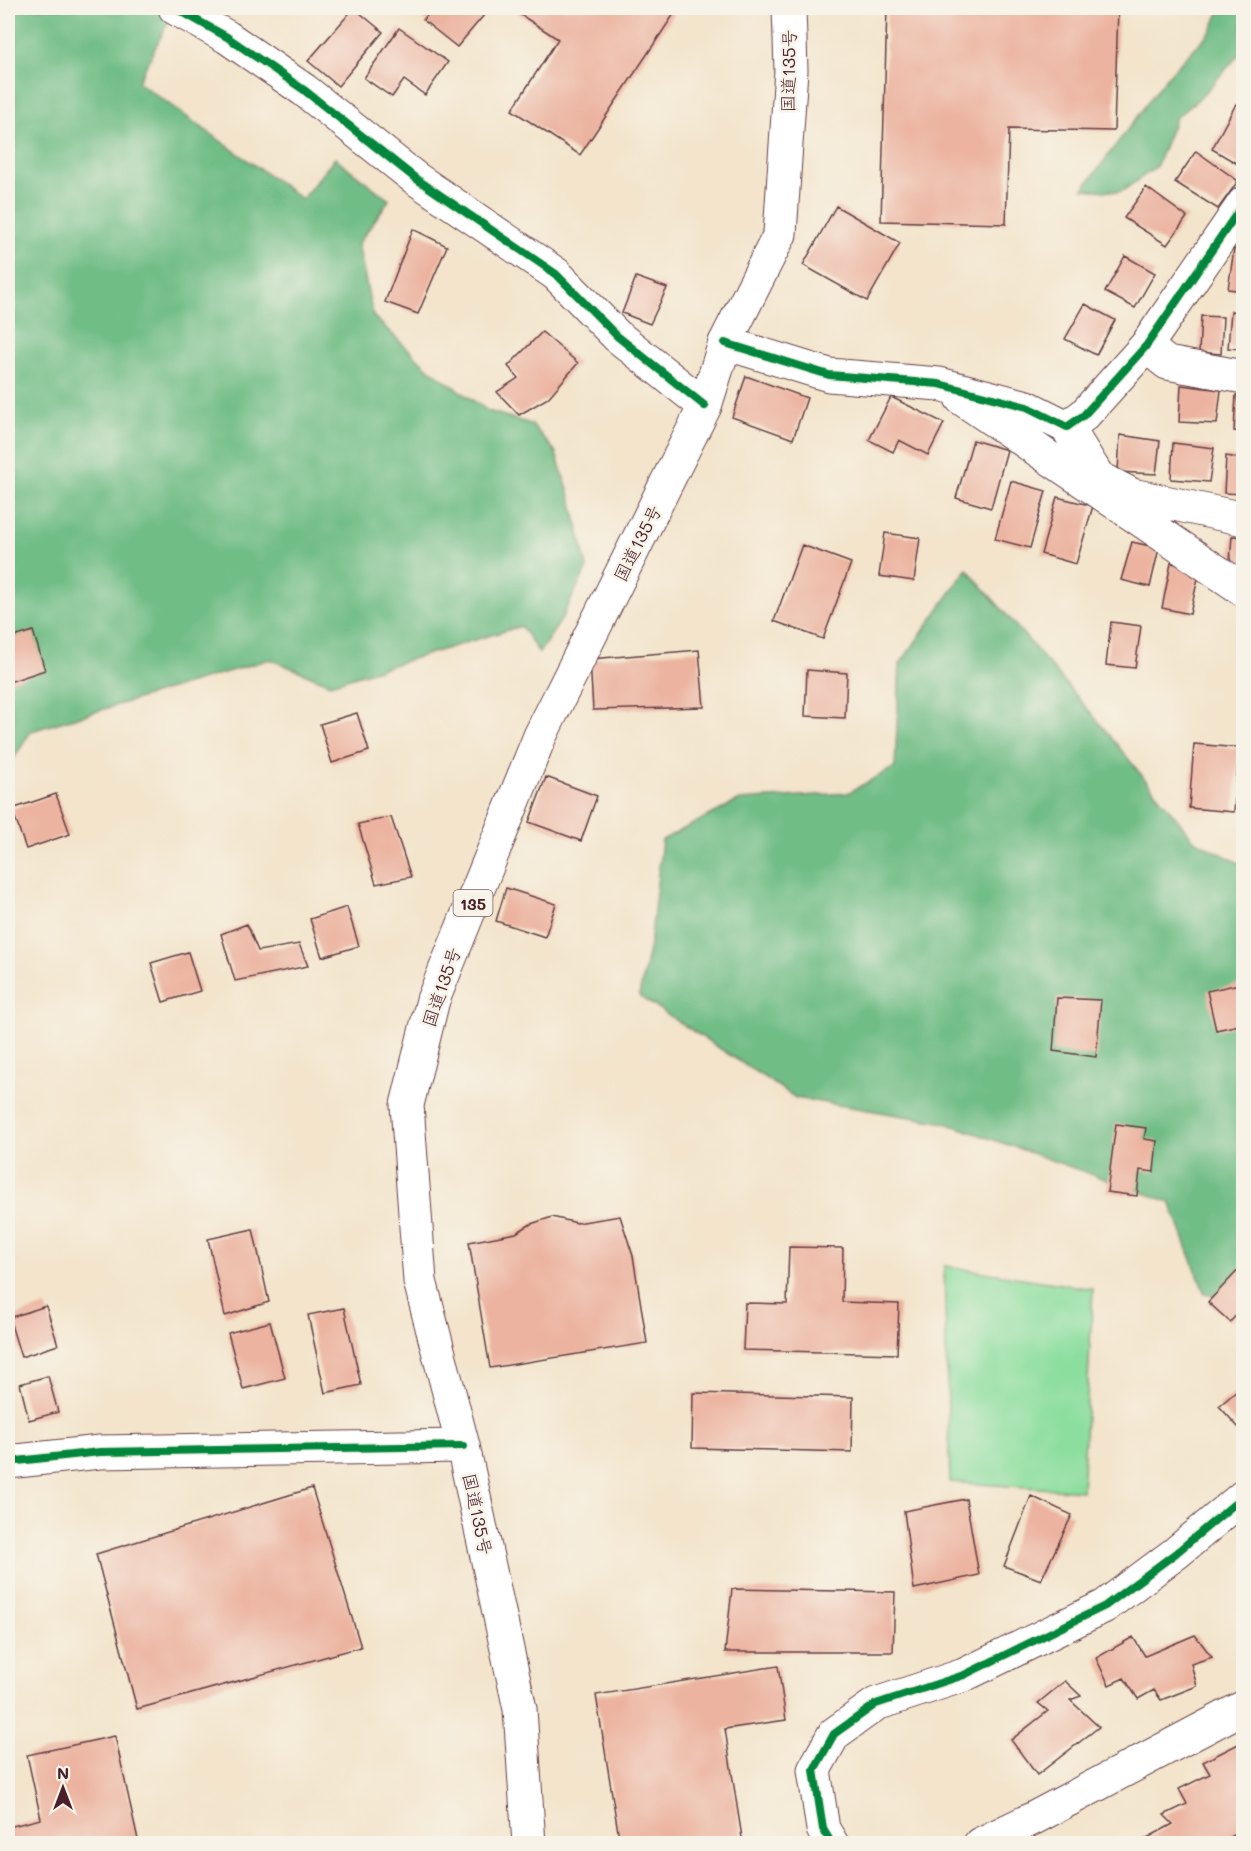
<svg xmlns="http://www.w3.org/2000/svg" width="1251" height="1851" viewBox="0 0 1251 1851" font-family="Mali,'Klee One',sans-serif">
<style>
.green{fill:#8cde9f;stroke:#6b7e65;stroke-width:1.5}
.forest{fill:#71bd86;stroke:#5e6e58;stroke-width:1.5}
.building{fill:#ecb4a0}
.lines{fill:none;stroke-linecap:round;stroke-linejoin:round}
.minor-casing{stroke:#633d43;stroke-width:35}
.highway-casing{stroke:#633d43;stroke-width:35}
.minor{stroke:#fff;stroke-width:33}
.highway{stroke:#fff;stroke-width:33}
.cycleway-casing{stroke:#f7f3e8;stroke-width:11}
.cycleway{stroke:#00873e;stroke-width:8}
.labels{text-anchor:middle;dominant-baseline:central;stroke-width:5;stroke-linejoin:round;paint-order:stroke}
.shield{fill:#f7f3e8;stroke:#7e5f64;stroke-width:1.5}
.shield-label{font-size:16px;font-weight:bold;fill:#4a1f2b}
.street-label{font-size:18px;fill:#4a1f2b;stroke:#f7f3e8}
</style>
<rect width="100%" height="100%" fill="#f7f3e8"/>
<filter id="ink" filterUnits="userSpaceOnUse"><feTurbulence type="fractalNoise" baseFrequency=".0167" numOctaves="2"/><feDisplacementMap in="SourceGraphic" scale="12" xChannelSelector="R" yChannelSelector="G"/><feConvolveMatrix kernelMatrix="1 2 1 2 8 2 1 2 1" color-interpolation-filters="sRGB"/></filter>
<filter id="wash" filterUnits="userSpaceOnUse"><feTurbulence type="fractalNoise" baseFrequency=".008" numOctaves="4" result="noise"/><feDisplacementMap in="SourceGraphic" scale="24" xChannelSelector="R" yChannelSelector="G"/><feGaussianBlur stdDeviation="1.35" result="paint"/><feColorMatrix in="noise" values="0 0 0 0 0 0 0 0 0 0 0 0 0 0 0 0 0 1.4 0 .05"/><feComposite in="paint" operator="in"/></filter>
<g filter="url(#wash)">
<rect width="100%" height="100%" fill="#f3e4cb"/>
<path class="green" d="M944,1266L1093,1289L1082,1491L950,1482Z"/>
<path class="forest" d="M8,8H155L171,16L138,82L302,199L335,158L389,200L358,244L373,316L428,368L488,411L531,424L555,451L572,502L587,568L561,620L539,653L521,626L330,684L270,659L31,731L8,768Z
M1221,8H1243V50L1201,97L1176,117L1156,167L1121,192L1083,189L1166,78L1211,31Z
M967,569L1097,720L1194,840L1243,865V1301L1205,1294L1170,1202L946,1123L796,1098L639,996L650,945L662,840L740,800L848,793L895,767L900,664Z"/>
<g id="blocks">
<path class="building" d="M354,8L383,32L338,86L308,61Z
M434,8H490L457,47L423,20Z
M510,8H678L580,155L512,110L558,39Z
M887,8H1118L1114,131L1009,129L1006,224L881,221Z
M399,28L448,62L425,95L404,80L392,97L364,78Z
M1236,104L1244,108V162L1241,166L1212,149Z
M1196,151L1238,181L1218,209L1175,182Z
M1146,187L1187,217L1167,245L1124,218Z
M836,206L900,243L867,301L803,265Z
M413,229L447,246L418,314L385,302Z
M1234,249L1244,251V291L1228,289Z
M1125,256L1155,273L1135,308L1105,292Z
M636,277L667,288L650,324L622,313Z
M1085,304L1115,320L1096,355L1065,339Z
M1231,311L1244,312V349L1228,348Z
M1201,316L1223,317L1221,354L1199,352Z
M542,332L578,363L548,398L519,415L497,392L518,378L508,366Z
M746,376L807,398L793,439L732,417Z
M1181,385L1221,390L1217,424L1179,422Z
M1236,395L1244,396V432L1234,431Z
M891,397L944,423L928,455L899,440L893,452L869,440Z
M1120,435L1160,441L1156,474L1118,472Z
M973,440L1007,450L991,508L956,498Z
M1173,443L1214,448L1209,482L1171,479Z
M1226,456L1244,459V494L1224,493Z
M1011,481L1046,491L1030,548L995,539Z
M1057,497L1093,506L1076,564L1041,554Z
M885,533L920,538L914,581L879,576Z
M1232,536L1244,537V573L1229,572Z
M1132,542L1159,548L1150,587L1121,580Z
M802,545L851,563L823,639L774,621Z
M1171,563L1200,569L1190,614L1162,608Z
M1111,622L1141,626L1135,668L1106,665Z
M33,631L45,670L9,682L8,639Z
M699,650L704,707L593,710L590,659Z
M807,670L847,673L845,718L805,716Z
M357,713L369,751L332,763L320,724Z
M1194,744L1239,748L1234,812L1189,808Z
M546,777L597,796L581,841L529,822Z
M56,794L70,834L26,849L12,809Z
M391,817L411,877L376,884L358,824Z
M506,888L556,904L545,937L496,921Z
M347,907L359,946L322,957L310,919Z
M247,924L258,951L299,944L308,966L235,981L221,934Z
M188,952L200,991L163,1002L151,963Z
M1244,983V1024L1216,1030L1207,991Z
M1057,998L1101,1000L1096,1057L1053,1051Z
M1116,1124L1146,1128L1144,1139L1157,1141L1154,1172L1140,1170L1137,1196L1107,1192Z
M620,1216L633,1256L647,1343L490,1368L469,1242L516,1233L531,1224L552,1217L577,1223Z
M253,1229L269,1302L225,1316L208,1239Z
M789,1247L843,1248L842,1302L899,1304L897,1354L743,1350L745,1303L787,1304Z
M1244,1264V1307L1230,1322L1208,1302Z
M46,1306L58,1345L21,1357L9,1318Z
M344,1308L361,1385L325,1393L308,1315Z
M270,1322L285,1378L243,1389L228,1333Z
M48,1376L58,1412L29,1420L20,1384Z
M1244,1385V1424L1239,1428L1219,1406Z
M693,1393L853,1397L852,1452L692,1448Z
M312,1488L361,1647L137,1709L96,1554Z
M1031,1496L1072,1515L1041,1580L1004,1566Z
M966,1499L979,1575L914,1589L904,1511Z
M732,1589L895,1592L893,1652H725Z
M1195,1635L1212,1657L1191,1664L1197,1686L1161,1700L1154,1690L1138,1699L1124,1678L1109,1685L1096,1658L1133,1637L1145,1656Z
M778,1666L786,1720L725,1729L743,1844H620L596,1695Z
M1065,1681L1081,1696L1070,1700L1099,1727L1037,1775L1011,1740L1048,1711L1038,1703Z
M115,1736L139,1844H8V1827L41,1819L27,1755Z
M1244,1741V1829L1217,1844H1136L1173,1824L1164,1815L1187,1804L1179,1789L1210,1774L1203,1762Z"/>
</g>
</g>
<g filter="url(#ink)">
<use href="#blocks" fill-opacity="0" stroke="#633d43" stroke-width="1.5"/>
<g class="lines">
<defs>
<path id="minor" d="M175,8L227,37L304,90L415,178L556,274L617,336L705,406
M725,343L829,375L939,384L1027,407L1067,427L1084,415L1146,346L1244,203
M1146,346L1167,363L1244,377
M961,398L1244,590
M1067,427L1098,477L1132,495L1244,519
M8,1462L100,1452L463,1446
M832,1844L823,1829L814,1770L834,1734L876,1704L964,1675L1105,1606L1176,1553L1244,1496
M980,1844L1034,1818L1244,1707"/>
<path id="highway" d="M529,1844L520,1709L463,1446L420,1281L407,1105L433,1000L540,736L705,406L725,343L780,234L791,70L789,8"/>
</defs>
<use href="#minor" class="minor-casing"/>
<use href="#highway" class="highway-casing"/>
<use href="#minor" class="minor"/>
<use href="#highway" class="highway"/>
<defs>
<path id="cycleway" d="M175,8L227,37L304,90L415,178L556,274L617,336L705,406
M725,343L829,375L939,384L1027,407L1067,427L1084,415L1146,346L1244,203
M8,1462L100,1452L463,1446
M832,1844L823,1829L814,1770L834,1734L876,1704L964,1675L1105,1606L1176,1553L1244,1496"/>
</defs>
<use href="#cycleway" class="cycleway-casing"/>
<use href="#cycleway" class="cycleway"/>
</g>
</g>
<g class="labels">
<rect class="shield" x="453.5" y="890" width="39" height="26" rx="4.5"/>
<g class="shield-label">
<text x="473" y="903">135</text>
</g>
<g class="street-label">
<text transform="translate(788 71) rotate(-89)">国道135号</text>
<text transform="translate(637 543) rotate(-63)">国道135号</text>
<text transform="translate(441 987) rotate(-71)">国道135号</text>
<text transform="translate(478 1514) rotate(78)">国道135号</text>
</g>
</g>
<rect width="1251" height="1851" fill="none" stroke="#f7f3e8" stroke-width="30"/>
<g transform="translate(63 1788)" stroke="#f7f3e8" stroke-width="4.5" paint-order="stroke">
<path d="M0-4.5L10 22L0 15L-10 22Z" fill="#4a1f2b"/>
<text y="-9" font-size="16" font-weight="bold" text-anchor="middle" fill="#4a1f2b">N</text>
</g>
</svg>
